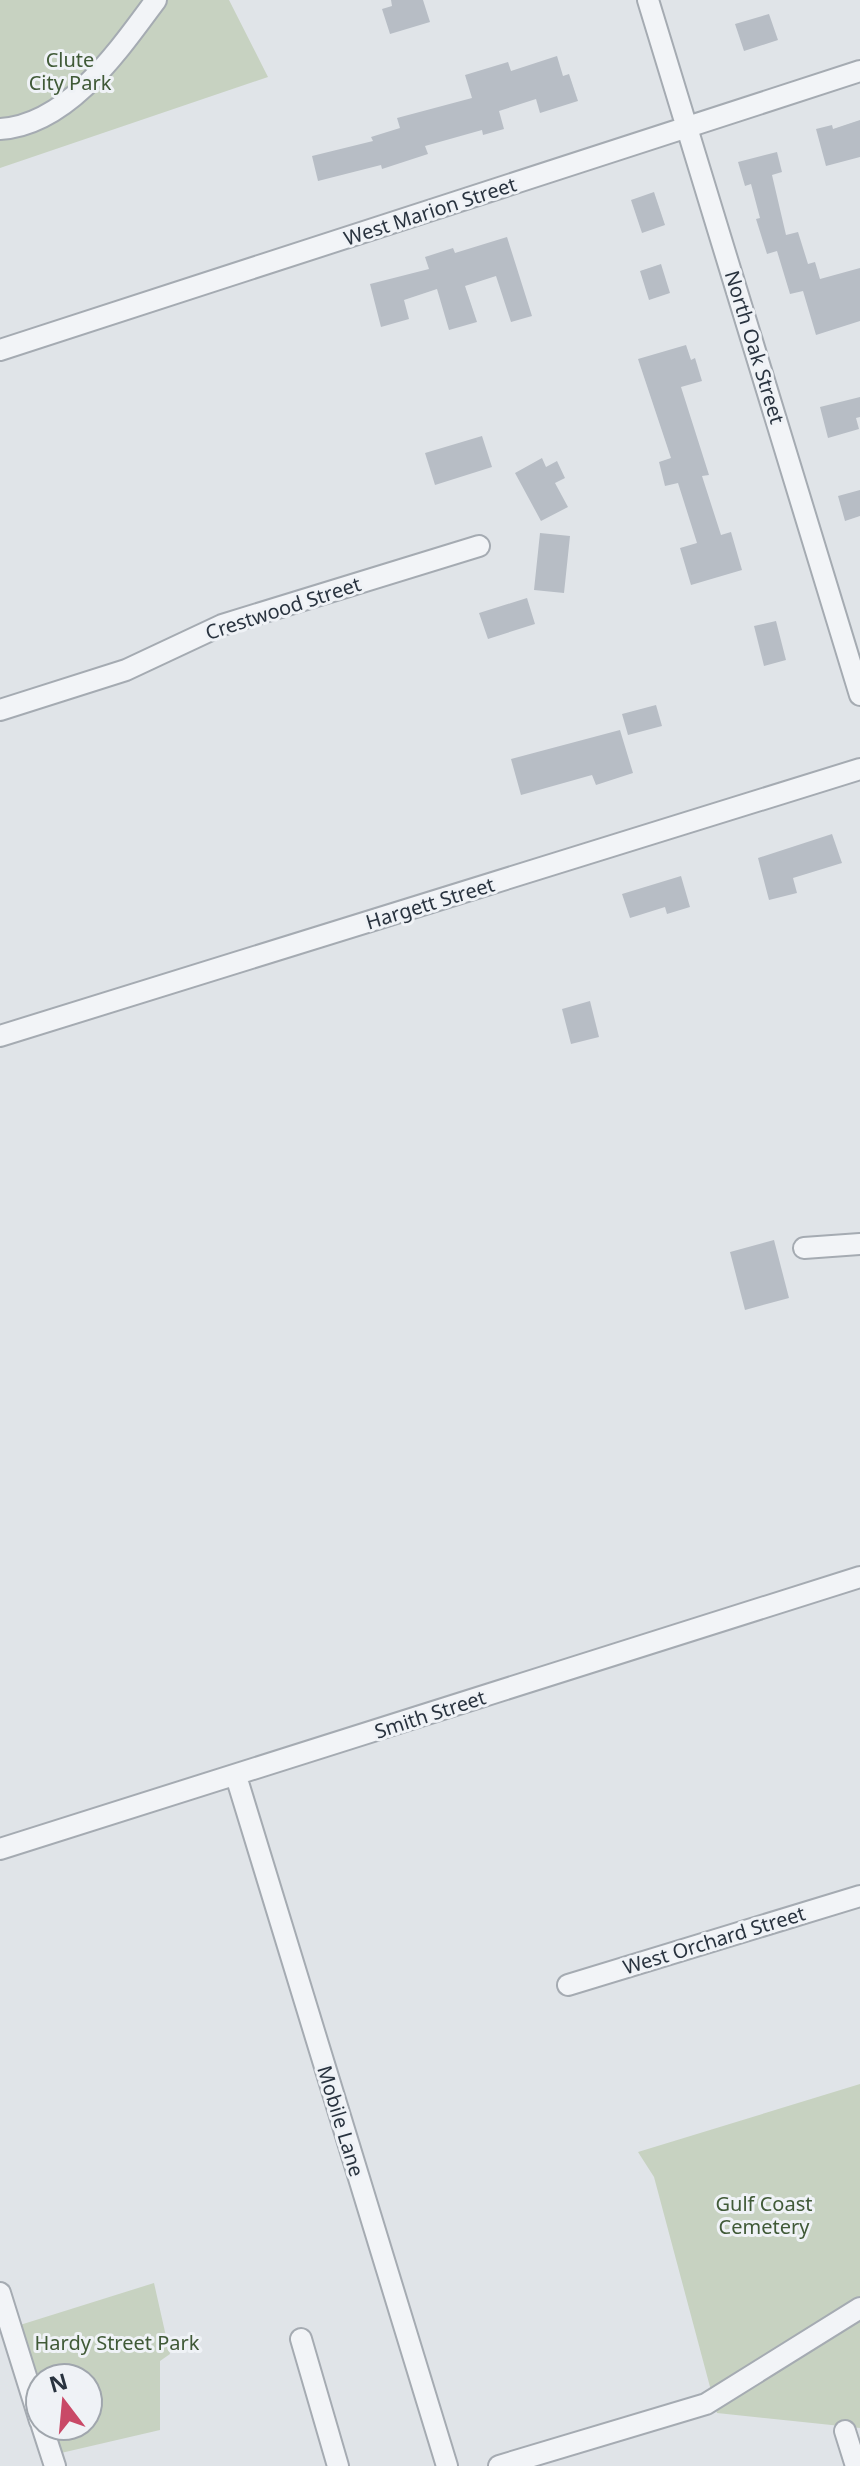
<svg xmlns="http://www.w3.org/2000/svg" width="860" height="2466" viewBox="0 0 860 2466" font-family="'Noto Sans',sans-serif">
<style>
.green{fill:#c7d2c1}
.building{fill:#b7bdc5}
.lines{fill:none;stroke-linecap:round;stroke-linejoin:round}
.minor-casing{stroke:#a5abb2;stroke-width:24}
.minor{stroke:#f2f4f7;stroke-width:20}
.labels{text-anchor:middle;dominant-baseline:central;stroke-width:6;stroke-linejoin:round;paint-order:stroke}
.park-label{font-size:20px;fill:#405a37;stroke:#eff2f6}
.street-label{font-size:20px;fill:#29333f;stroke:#eff2f6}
</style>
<rect width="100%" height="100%" fill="#e0e4e8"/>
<path class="green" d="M0,0H229L268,77L0,168Z
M860,2084V2428L717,2413L654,2177L638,2152Z
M154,2283L170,2354L160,2361V2430L61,2453L52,2426H88V2378H40V2388L20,2325Z"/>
<path class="building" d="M391,0H423L430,22L390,34L382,9L392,6Z
M769,14L778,40L744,51L735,24Z
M557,56L563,76L569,74L578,101L540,113L536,99L499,111L504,129L483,135L482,130L425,146L428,154L382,169L381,165L318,181L312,156L373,141L371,137L400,128L397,118L472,98L465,75L508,62L511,71Z
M860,120V157L826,166L816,129L832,125L833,129Z
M777,152L782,172L772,175L786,235L798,232L808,264L815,262L820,279L860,268V321L816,335L803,291L790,294L777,251L767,254L756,219L760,218L751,184L745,186L738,162Z
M654,192L665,225L642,233L631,200Z
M507,237L532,316L511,322L496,276L465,286L477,322L449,330L437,289L404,300L409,319L381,327L370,284L429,269L425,257L453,248L455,253Z
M661,264L670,293L649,300L640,271Z
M686,345L691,360L695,358L702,381L681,387L709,475L702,476L721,535L731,532L742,570L691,585L680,548L697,543L678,483L665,486L659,462L671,458L638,359Z
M860,397V417L856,418L859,429L828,438L820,407Z
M482,436L492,467L435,485L425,453Z
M542,458L546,467L557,461L565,478L555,483L568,507L541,521L515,473Z
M860,490V516L845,521L838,496Z
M540,533L570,536L564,593L534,590Z
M527,598L535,624L488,639L479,613Z
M776,621L786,660L764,666L754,626Z
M656,705L662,726L628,735L622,714Z
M620,730L633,773L596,785L592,775L521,795L511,759Z
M832,834L842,863L793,878L797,893L769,900L758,858Z
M681,876L690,907L667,914L665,907L630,918L622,894Z
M590,1001L599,1037L571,1044L562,1009Z
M774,1240L789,1298L745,1310L730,1252Z"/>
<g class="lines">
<defs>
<path id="minor" d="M648,0L860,695
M0,129C68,125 119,50 156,0
M0,350L860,71
M0,710L126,670L222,625L479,546
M0,1036L860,769
M804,1248L860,1244
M236,1776L447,2466
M0,1849L860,1577
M568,1985L860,1896
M0,2293L40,2421
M301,2339L338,2466
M42,2426L55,2466
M845,2431L856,2466
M499,2466L706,2404L860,2308"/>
</defs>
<use href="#minor" class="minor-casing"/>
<use href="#minor" class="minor"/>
</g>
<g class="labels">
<g class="park-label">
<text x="70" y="59">Clute<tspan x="70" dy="23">City Park</tspan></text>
<text x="764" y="2203">Gulf Coast<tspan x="764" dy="23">Cemetery</tspan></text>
<text x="117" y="2342">Hardy Street Park</text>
</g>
<g class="street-label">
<text transform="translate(430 211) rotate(-18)">West Marion Street</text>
<text transform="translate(755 347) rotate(73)">North Oak Street</text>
<text transform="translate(283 608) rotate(-18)">Crestwood Street</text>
<text transform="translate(430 903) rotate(-17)">Hargett Street</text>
<text transform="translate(430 1714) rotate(-18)">Smith Street</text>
<text transform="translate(714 1940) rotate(-17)">West Orchard Street</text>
<text transform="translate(341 2121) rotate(73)">Mobile Lane</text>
</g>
</g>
<g transform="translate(64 2402) rotate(344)"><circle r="38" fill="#eff2f6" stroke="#a0a6ad" stroke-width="2"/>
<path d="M0-6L14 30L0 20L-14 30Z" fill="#c94967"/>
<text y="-12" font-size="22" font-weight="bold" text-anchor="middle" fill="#29333f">N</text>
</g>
</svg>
